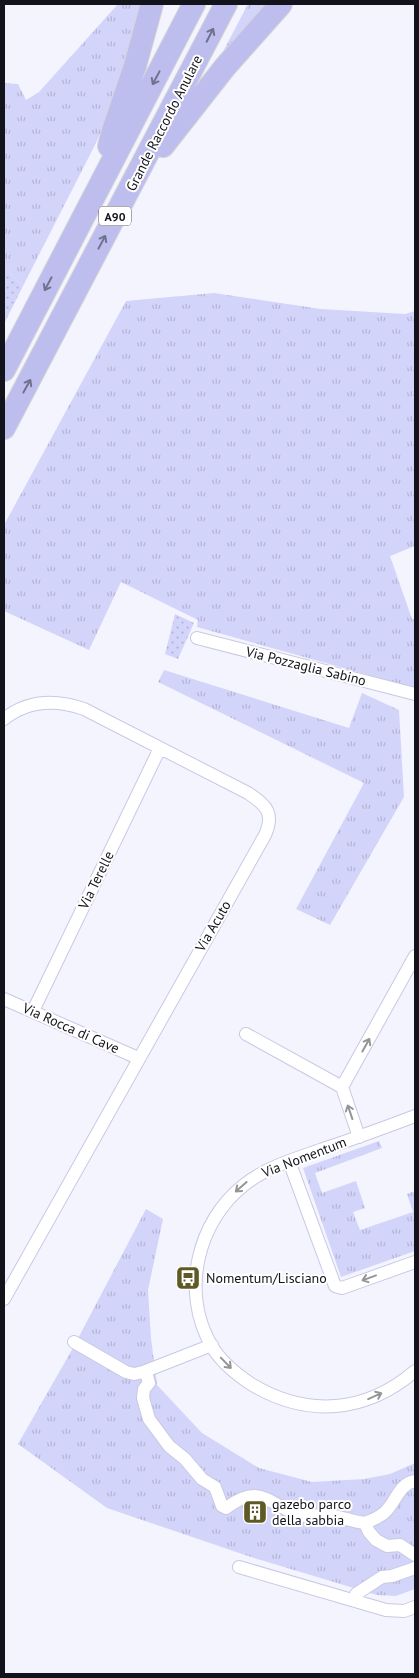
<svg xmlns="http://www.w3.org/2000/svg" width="419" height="1678" viewBox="0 0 419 1678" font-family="'PT Sans',sans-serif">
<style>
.grass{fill:url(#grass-tufts)}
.garden{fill:url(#garden-dots)}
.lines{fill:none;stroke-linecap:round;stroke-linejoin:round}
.street-casing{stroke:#c8c9e2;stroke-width:14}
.highway-casing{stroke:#d5d5d6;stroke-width:24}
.street{stroke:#fff;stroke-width:12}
.highway{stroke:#bdbeed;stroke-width:22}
.oneway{stroke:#70718e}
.oneway2{stroke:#959598}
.labels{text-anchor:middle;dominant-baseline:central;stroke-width:4;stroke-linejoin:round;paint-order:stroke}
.shield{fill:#fff;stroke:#5a5a5f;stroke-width:1}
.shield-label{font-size:12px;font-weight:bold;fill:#13131b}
.street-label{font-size:14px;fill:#13131b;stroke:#fff}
.poi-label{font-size:14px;fill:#13131b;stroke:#fff;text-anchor:start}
</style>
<defs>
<pattern id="grass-tufts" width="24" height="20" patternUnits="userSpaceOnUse" patternTransform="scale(1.25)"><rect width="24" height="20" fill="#d3d4fa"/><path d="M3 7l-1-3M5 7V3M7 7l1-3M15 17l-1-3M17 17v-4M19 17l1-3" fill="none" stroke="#b4b5d6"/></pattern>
<pattern id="garden-dots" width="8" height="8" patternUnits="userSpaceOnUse" patternTransform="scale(1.25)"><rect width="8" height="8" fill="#d3d4fa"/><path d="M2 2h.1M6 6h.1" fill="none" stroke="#b4b5d6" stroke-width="1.8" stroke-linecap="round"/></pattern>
</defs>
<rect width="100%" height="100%" fill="#f4f4ff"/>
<path class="grass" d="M118,4H149L120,90L95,145L23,286L4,267V180L5,175L4,172V83L18,84L26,100L39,92Z
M248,4H275L216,65Z
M214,293L321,309L405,314L415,311V546L390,556L412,619H415V688L197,627L198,620L121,582L89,650L4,611V525L126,301Z
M164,670L349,728L362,693L399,710L404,797L330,925L296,909L364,783L158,682Z
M379,1141L382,1148L315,1173L322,1193L356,1181L365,1208L353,1212L360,1230L413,1212L407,1194L415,1191V1251L341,1277L303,1168Z
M146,1209L163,1219L148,1290L151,1338L157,1385L202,1433L259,1468L312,1482L364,1479L390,1474L415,1463V1589L396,1596L377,1595L251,1557L107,1508L18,1444L73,1348Z"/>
<path class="garden" d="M4,267L23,286L4,324Z
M175,614L194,623L178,659L165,654Z"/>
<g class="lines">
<defs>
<path id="street" d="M197,638L415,694
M4,719C28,700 55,699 84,709L248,793C266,805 275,813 265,835L4,1299
M4,999L138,1058
M33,1011L160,748
M246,1034L342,1087L359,1137
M342,1087L415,956
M415,1116C386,1127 356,1138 326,1148C298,1158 268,1166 244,1185C197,1222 181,1291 211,1345C220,1361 236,1374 251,1384C307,1418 366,1413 415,1371
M289,1161L335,1286L342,1288L415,1262
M74,1342L126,1372L134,1374L143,1372L212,1345
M147,1376L149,1383L144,1389L143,1398L149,1419L169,1446L185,1459L202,1479L215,1487L222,1506L226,1508C261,1482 268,1505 300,1515C309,1518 319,1514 327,1515C340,1516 353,1522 365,1523
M415,1481C400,1483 396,1501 386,1511C381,1517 372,1520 365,1523L369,1532L376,1540L387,1546L400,1545L415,1555
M239,1567L386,1610L404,1611L415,1607
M356,1594L382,1577L392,1576L415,1568"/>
<path id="highway" d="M109,146L113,131L135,66L152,4
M163,146L225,67L281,4
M4,370L194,4
M4,428L226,4"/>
</defs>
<use href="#street" class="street-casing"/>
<use href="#highway" class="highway-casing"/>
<use href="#street" class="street"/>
<use href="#highway" class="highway"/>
</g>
<defs><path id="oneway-shaft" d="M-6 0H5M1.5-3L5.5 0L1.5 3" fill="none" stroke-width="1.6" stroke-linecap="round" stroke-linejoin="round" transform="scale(1.25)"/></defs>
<g class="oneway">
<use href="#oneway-shaft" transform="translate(210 35) rotate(-63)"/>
<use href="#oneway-shaft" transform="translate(156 78) rotate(118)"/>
<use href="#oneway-shaft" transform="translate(102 242) rotate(-62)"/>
<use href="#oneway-shaft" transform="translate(48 284) rotate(118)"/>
<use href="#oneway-shaft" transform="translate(27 386) rotate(-61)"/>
</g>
<g class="oneway2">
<use href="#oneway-shaft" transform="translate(366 1045) rotate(-61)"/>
<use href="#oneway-shaft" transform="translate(350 1112) rotate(-109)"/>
<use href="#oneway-shaft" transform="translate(241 1187) rotate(139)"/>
<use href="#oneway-shaft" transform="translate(369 1278) rotate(160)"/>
<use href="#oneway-shaft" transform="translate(226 1363) rotate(46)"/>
<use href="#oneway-shaft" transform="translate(375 1396) rotate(-24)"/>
</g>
<defs>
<symbol id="bus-square" viewBox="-11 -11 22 22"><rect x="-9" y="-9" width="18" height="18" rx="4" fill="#5f5925" stroke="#fff"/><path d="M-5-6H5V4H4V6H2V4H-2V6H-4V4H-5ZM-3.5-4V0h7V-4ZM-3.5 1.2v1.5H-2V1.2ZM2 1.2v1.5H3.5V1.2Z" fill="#fff"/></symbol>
<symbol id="building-square" viewBox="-11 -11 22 22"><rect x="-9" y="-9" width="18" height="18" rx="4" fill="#5f5925" stroke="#fff"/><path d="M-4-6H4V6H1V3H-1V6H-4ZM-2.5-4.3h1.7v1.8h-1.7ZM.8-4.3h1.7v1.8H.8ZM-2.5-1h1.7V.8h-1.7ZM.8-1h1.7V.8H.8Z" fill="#fff"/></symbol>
</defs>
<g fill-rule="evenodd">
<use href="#bus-square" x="174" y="1264" width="28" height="28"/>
<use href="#building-square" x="241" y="1498" width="28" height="28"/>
</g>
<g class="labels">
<rect class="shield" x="99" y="206.5" width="32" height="19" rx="4"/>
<g class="shield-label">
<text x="115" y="216">A90</text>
</g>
<g class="street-label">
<text transform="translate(164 123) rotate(-63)">Grande Raccordo Anulare</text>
<text transform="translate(306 666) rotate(14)">Via Pozzaglia Sabino</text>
<text transform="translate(96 880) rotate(-64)">Via Terelle</text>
<text transform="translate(213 926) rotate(-60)">Via Acuto</text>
<text transform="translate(71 1028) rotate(24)">Via Rocca di Cave</text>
<text transform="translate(304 1157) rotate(-21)">Via Nomentum</text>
</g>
<g class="poi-label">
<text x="206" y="1278">Nomentum/Lisciano</text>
<text x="272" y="1504">gazebo parco<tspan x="272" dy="16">della sabbia</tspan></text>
</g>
</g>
<rect width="419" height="1678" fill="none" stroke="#13131b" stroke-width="10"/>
</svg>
